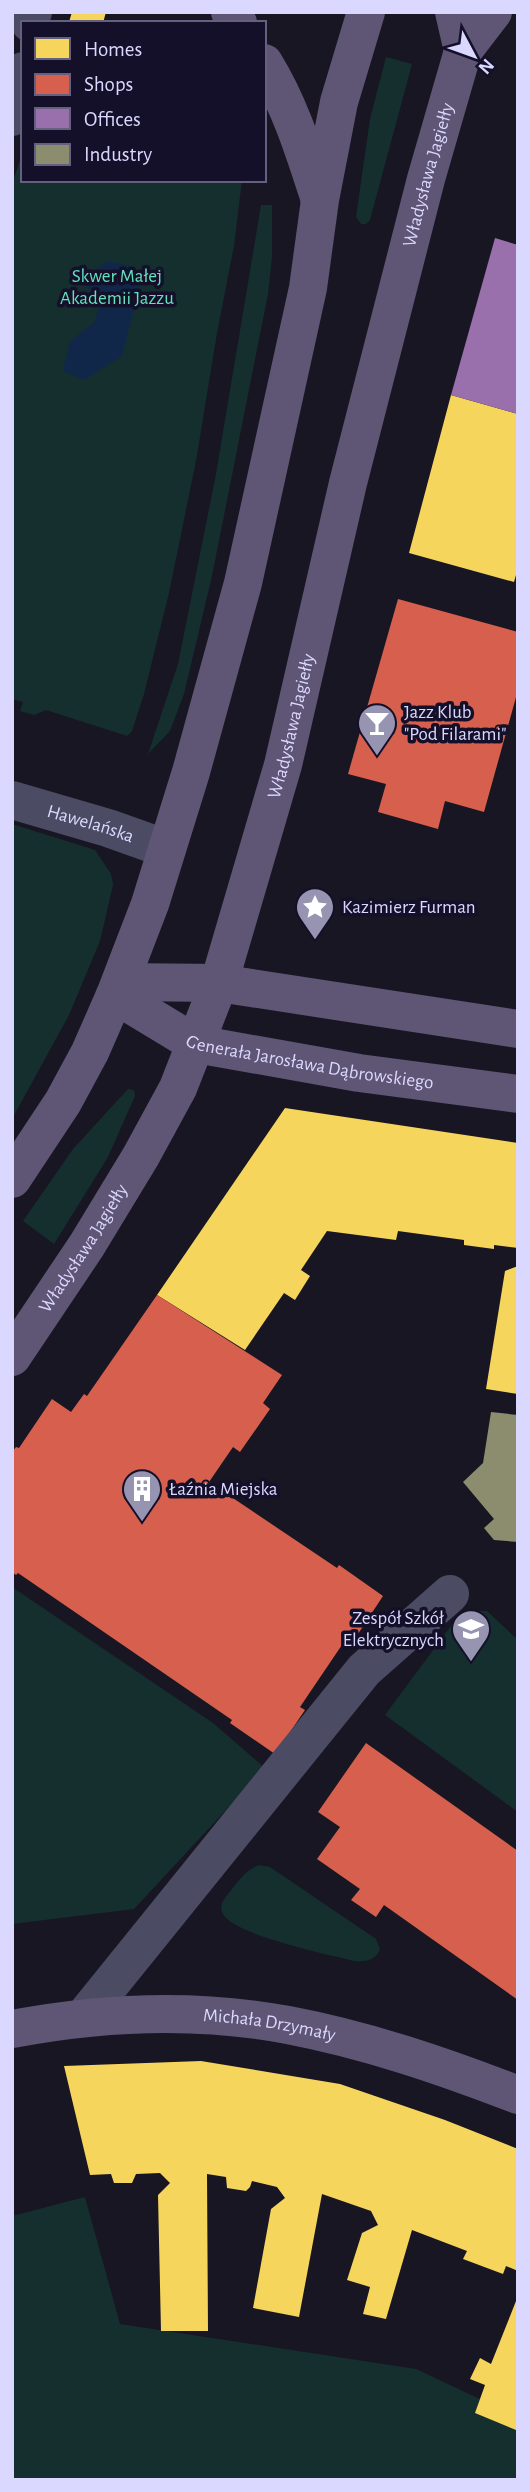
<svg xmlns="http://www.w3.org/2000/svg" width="530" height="2492" viewBox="0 0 530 2492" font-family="'Alegreya Sans',sans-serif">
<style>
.green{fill:#142f2e}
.water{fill:#10274a}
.homes{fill:#f6d55c}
.shops{fill:#d6604d}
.offices{fill:#9970ab}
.industry{fill:#8c8c6e}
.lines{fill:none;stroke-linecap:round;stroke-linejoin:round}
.minor{stroke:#4b4b64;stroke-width:38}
.major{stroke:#5f5575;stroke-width:38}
.labels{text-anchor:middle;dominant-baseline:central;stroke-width:7;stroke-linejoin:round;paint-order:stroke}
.street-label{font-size:19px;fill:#dbd8ff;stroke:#141029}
.park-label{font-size:19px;fill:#63e0bc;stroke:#141029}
.poi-label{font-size:19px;fill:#dbd8ff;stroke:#141029;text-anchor:start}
</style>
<rect width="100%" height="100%" fill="#181623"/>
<path class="green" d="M386,57L412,64L370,220L366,224H361L356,217L370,119Z
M23,151V180H242L234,246L217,333L196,461L169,593L144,694L132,731L127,736L46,710L34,715L20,711L23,702L12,699V184Z
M261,205H272V257L268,294L212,576L184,694L170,731L148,754L178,664L216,474Z
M12,824L95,850L111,874L113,885L100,941L69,1015L12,1119Z
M128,1089L134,1090L135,1096L108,1157L54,1244L23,1221L73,1149Z
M12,1587L213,1723L265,1768L134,1909L12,1924Z
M462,1611H487L518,1640V1812L385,1715Z
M259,1865L270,1867L376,1939L380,1949C376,1960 366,1962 355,1961C330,1955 234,1935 223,1914C219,1906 223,1900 228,1894C237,1883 245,1870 259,1865Z
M85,2197L120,2324L416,2369L518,2417V2480H12V2216Z"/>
<path class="water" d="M108,261L133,267L140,285L122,356L84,380L63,371L70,342L95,321L99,307L86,285L90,274Z"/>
<path class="homes" d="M72,12H106L103,23L69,22Z
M451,395L518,414V568L514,582L409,553Z
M285,1108L518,1143V1248L494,1245V1249L464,1245V1240L398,1231L396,1240L327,1231L301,1270L310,1276L295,1300L284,1293L245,1350L157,1295Z
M518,1266V1394L486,1389L505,1271Z
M201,2061L340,2084L445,2120L518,2149V2271L506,2266L503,2274L463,2259L467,2251L412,2230L386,2319L363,2314L370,2287L347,2280L362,2233L378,2225L371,2211L322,2194L299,2317L253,2308L271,2209L285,2198L277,2187L252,2181L250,2187L246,2191L227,2188L226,2177L207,2174L208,2331H161L158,2195L170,2183L160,2173L136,2174L132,2183H114L111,2174L90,2175L64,2066Z
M518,2296V2425L516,2430L475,2413L485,2385L470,2379L480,2358L491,2364Z"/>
<path class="shops" d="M398,599L518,632V690L484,812L445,801L438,829L378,812L386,784L348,774Z
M157,1295L282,1375L263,1403L270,1409L240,1452L233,1447L209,1482L337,1568L339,1565L383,1596L354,1640L348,1636L300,1707L305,1710L275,1754L230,1723L232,1720L18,1573L16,1575L12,1572V1452L16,1447L19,1448L52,1399L71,1412L84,1394L87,1396Z
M366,1743L518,1851V2000L384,1905L376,1917L351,1900L360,1889L317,1859L340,1827L318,1812Z"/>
<path class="offices" d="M495,238L518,245V414L451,395Z"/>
<path class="industry" d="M491,1412L518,1415V1542L494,1540L484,1528L494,1519L463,1482L483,1463Z"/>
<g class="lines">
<g class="minor">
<path d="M30,23L33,12"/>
<path d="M12,117L18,98L23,71"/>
<path id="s1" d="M12,800L108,828L167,849"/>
<path d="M83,2018L364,1670L450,1594"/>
</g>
<g class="major">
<path d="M230,12L238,23"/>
<path d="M454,12L463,51"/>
<path d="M264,63C290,105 304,151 319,197"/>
<path d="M121,982L219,983L518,1029"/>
<path id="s2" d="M115,995L196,1044L359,1073L518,1094"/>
<path d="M12,1179L63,1102L90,1052L115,995L150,904L191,772L243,583L308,288L320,200L339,102L366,12"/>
<path id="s3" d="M12,1357L87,1245L141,1156L178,1088L219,983L283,765L348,483L426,179L463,51L493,12"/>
<path id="s4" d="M12,2029C102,2012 198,2008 288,2025C367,2040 443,2066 518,2095"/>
</g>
</g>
<defs>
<symbol id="bar-pin" viewBox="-11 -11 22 30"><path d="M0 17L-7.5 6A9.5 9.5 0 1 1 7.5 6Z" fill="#9794b2" stroke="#141029"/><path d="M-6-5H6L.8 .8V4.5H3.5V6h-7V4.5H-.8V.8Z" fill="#fff"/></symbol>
<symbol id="sight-pin" viewBox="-11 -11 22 30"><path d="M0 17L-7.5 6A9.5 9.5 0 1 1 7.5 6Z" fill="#9794b2" stroke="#141029"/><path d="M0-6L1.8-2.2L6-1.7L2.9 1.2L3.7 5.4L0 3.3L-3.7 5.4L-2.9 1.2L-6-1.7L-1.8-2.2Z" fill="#fff"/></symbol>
<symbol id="building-pin" viewBox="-11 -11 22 30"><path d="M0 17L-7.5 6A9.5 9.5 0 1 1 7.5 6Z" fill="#9794b2" stroke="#141029"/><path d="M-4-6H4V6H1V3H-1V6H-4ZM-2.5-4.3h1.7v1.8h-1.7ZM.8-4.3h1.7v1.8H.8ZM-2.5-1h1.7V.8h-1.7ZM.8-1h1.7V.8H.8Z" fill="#fff"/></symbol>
<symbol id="school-pin" viewBox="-11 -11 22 30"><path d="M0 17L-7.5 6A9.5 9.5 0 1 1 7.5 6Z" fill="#9794b2" stroke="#141029"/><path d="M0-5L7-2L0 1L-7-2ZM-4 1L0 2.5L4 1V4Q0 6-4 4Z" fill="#fff"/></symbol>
</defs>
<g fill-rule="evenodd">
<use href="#bar-pin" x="355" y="701" width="44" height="60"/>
<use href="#sight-pin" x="293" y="885" width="44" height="60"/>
<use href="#building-pin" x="120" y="1467" width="44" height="60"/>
<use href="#school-pin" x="449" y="1607" width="44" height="60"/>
</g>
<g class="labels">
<g class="street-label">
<text stroke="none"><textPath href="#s3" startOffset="1264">Władysława Jagiełły</textPath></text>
<text stroke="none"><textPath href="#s3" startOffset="696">Władysława Jagiełły</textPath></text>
<text stroke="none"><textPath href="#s1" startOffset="82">Hawelańska</textPath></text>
<text stroke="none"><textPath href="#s2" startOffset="210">Generała Jarosława Dąbrowskiego</textPath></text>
<text stroke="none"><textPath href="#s3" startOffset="130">Władysława Jagiełły</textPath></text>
<text stroke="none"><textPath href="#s4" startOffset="259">Michała Drzymały</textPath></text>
</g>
<g class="park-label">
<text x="117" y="276">Skwer Małej<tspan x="117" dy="22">Akademii Jazzu</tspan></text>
</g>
<g class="poi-label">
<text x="404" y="712">Jazz Klub<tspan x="404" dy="22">"Pod Filarami"</tspan></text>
<text x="342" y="907">Kazimierz Furman</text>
<text x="169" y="1489">Łaźnia Miejska</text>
<text x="444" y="1618" text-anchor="end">Zespół Szkół<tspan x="444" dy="22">Elektrycznych</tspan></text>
</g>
</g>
<rect width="530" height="2492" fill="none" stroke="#dbd8ff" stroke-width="28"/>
<rect x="21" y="21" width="245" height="161" fill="#141029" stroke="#64607f" stroke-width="2"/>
<rect x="35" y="38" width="35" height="21" fill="#f6d55c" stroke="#64607f" stroke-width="2"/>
<text x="84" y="56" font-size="21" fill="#dbd8ff">Homes</text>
<rect x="35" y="74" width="35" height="21" fill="#d6604d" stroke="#64607f" stroke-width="2"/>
<text x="84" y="91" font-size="21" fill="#dbd8ff">Shops</text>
<rect x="35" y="108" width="35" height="21" fill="#9970ab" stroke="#64607f" stroke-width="2"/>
<text x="84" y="126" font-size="21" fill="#dbd8ff">Offices</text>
<rect x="35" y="144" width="35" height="21" fill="#8c8c6e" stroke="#64607f" stroke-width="2"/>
<text x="84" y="161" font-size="21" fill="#dbd8ff">Industry</text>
<g transform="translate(474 56) rotate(131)" stroke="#141029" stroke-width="5" paint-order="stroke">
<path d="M0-5L12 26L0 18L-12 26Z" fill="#dbd8ff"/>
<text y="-10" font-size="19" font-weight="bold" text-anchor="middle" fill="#dbd8ff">N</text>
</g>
</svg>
